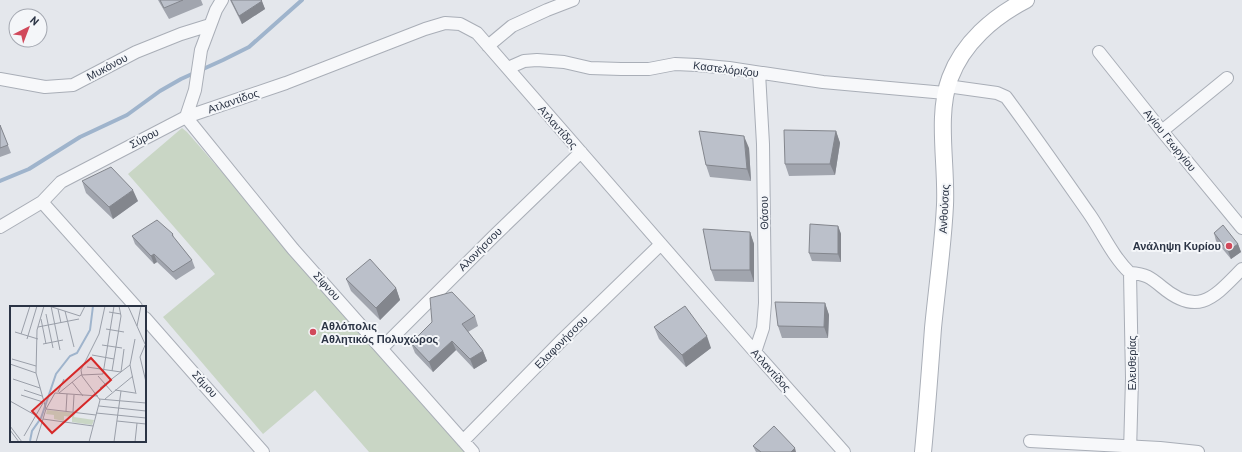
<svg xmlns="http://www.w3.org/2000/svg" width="1242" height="452" viewBox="0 0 1242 452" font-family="'PT Sans',sans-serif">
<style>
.green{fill:#c9d6c5}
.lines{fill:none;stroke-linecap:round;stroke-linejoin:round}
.stream{stroke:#9fb4cc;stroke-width:4}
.street-casing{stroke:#a9aeb7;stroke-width:14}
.secondary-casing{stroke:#a9aeb7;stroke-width:18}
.street{stroke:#f7f8fa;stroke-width:12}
.secondary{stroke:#fff;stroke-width:16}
.wall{fill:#a1a5ae}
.shaded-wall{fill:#83868d}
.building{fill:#bbc0ca;stroke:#83868d}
.poi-dot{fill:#d1495b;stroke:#f4f6f9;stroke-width:1.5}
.labels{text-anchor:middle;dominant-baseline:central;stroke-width:4;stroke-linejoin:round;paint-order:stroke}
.street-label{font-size:11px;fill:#2b3445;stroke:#f4f6f9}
.poi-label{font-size:11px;font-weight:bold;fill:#2b3445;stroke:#f4f6f9;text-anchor:end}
.inset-river{fill:none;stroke:#9fb4cc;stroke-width:2}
.inset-road{fill:none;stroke:#9a9fa9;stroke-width:1}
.view{fill:#d62828;fill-opacity:0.15;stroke:#d62828;stroke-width:2}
.inset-edge{fill:none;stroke:#2b3445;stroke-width:2}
</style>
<rect width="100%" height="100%" fill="#e4e7ec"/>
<path class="green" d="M182,128L187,132L466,452H369L315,390L263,434L163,317L215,274L128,174Z"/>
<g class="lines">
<path class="stream" d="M0,181L29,169L80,137L127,115L160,91L181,79L223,60L249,47L302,0"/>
<defs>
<path id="street" d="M488,46L512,26L547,10L573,0
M1099,52L1162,131L1242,228
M508,68L524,61L537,60L564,62L590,68L621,69H649L675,64L697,65L729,68L823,82L945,93
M0,79L45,87L73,85L136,52L181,34L210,25
M947,86L997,93L1006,97C1035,136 1062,175 1090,215C1103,234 1113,257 1130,273C1146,274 1150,277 1162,287C1199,318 1215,296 1242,269
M186,117L293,249L473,452
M186,117L195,90L201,50L216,10L222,0
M1162,131L1227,78
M42,202L136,307
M0,227L42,202L61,182L186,117L286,83L425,29L445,23L460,24L477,33L755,352L844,452
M1130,273L1132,378L1130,452
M145,318L263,452
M382,348L493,237L581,152
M755,352L763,328L765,303L763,144L759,73
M463,441L563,339L661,244
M1030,441L1160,448L1198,452"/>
<path id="secondary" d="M923,452C927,411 930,369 933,328C937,287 943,246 945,205C947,165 936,115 950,78C963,43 993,17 1026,0"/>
</defs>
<use href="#street" class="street-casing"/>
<use href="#secondary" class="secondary-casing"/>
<use href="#street" class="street"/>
<use href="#secondary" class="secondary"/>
</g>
<path class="wall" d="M158,0H201L203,5L169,19Z
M230,0H261L265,9L242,24Z
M0,125L11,153L0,157Z
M836,131L840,143L835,175L789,176L785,164Z
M749,148L751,181L710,177L706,165Z
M82,181L138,201L113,219L86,193Z
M838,226L841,234V262L812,261L809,253Z
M750,232L754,244V282L715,281L711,270Z
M1214,233L1238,244L1241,252L1231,259L1216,241Z
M173,234L174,238L192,260L195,268L176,280L157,262L154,264L135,244L132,236Z
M346,279L396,288L400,300L380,320L351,291Z
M825,303L829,315L828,338H782L778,326Z
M475,316L478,326L468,332L483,351L487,361L474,369L456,350L433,372L415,353L411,343Z
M654,327L711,348L686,367L659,339Z
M753,446L796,452H756Z"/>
<path class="shaded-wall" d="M262,1L265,9L242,24L239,16Z
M836,131L840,143L835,175L830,164Z
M744,136L749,148L751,181L747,169Z
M133,190L138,201L113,219L109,207Z
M838,226L841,234V262L838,254Z
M750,232L754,244V282L750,270Z
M1238,244L1241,252L1231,259L1228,251Z
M154,254L157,262L154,264L151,256Z
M396,288L400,300L380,320L376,308Z
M825,303L829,315L828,338L824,327Z
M707,336L711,348L686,367L682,355Z
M452,341L456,350L433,372L429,362Z
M483,351L487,361L474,369L470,359Z
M795,448L796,452H791Z"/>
<path class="building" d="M160,0H183L164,8Z
M231,0H261L262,1L239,16Z
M0,125L8,145L0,148Z
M784,130L836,131L830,164H785Z
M699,131L744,136L747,169L706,165Z
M111,167L133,190L109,207L82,181Z
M157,220L173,234L172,235L192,260L173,272L154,254L151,256L132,236Z
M810,224L838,226V254L809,253Z
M1223,225L1238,244L1228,251L1214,233Z
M703,229L750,232V270H711Z
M370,259L396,288L376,308L346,279Z
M452,292L475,316L462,324L483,351L470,359L452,341L429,362L411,343L432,322L430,298Z
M775,302L825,303L824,327L778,326Z
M685,306L707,336L682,355L654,327Z
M774,426L795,448L791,452H761L753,446Z"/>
<g class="poi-dot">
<circle cx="1229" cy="246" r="4"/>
<circle cx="313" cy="332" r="4"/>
</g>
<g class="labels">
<g class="street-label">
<text transform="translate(107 67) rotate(-28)">Μυκόνου</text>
<text transform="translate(726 69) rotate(7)">Καστελόριζου</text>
<text transform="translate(233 101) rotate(-19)">Ατλαντίδος</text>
<text transform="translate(558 127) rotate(49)">Ατλαντίδος</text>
<text transform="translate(144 138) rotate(-27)">Σύρου</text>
<text transform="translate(1170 140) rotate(51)">Αγίου Γεωργίου</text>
<text transform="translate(944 209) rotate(-87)">Ανθούσας</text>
<text transform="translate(764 213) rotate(-91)">Θάσου</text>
<text transform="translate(480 249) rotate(-45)">Αλονήσσου</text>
<text transform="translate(327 286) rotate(48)">Σίφνου</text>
<text transform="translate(561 342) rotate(-45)">Ελαφονήσσου</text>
<text transform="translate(1132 363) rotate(-90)">Ελευθερίας</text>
<text transform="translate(771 370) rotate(48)">Ατλαντίδος</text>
<text transform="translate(205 384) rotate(48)">Σάμου</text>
</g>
<g class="poi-label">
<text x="1221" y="246">Ανάληψη Κυρίου</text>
<text x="321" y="326" text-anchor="start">Αθλόπολις<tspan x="321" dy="13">Αθλητικός Πολυχώρος</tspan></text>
</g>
</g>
<g transform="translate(10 306)">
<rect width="136" height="136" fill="#e4e7ec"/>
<path d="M37,104L65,107L64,111L84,114L82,119L62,116V111L54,110V115L44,113V109L36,108Z" fill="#c9d6c5"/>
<path class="inset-river" d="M20,135L22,125L31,112L46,68L60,50L67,47L80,24L83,0"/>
<path class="inset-road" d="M34,0L27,24L26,67L36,103M39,0L70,10L75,0M41,0L50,44M118,0L135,38M48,3L51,17M55,5L64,41M99,6L111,8M36,8L43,42M31,13L36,38M127,20L131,0M28,21L69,13M96,23L114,26M5,26L28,33M11,28L20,0M17,33L27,0M125,33L120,59L126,88M136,37L130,51L136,76M33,38L53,34M92,39L112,42M82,49L104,53M2,53L26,60M0,58L26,67M77,61L111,66L114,43M102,65L111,10L109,0M71,69L93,68L104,0M88,70L102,86M3,73L30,82M62,76L73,90M90,82L120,59M14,84L32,90M105,84L125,87M48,86L54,73M49,87L71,69M11,89L33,96M89,93L136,97M95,93L123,70M0,95L25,109M89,100L136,105M36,103L86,109M56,105L57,88M63,106L64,89M86,107L136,112M33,113L83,120M107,115L136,118M0,120L12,136M0,124L9,136M14,130L33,97M26,136L36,103L45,87L88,90M79,136L90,94L72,70L71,64L89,28L95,0M104,136L111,85M125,136L127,117"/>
<path class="view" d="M81,52L101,74L42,127L22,105Z"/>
<rect width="136" height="136" class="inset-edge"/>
</g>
<g transform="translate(28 28) rotate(42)"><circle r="19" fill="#f4f6f9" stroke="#a4a8b1"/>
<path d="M0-3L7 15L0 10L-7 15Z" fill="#d1495b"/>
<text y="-6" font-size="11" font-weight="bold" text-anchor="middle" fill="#2b3445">N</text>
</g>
</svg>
